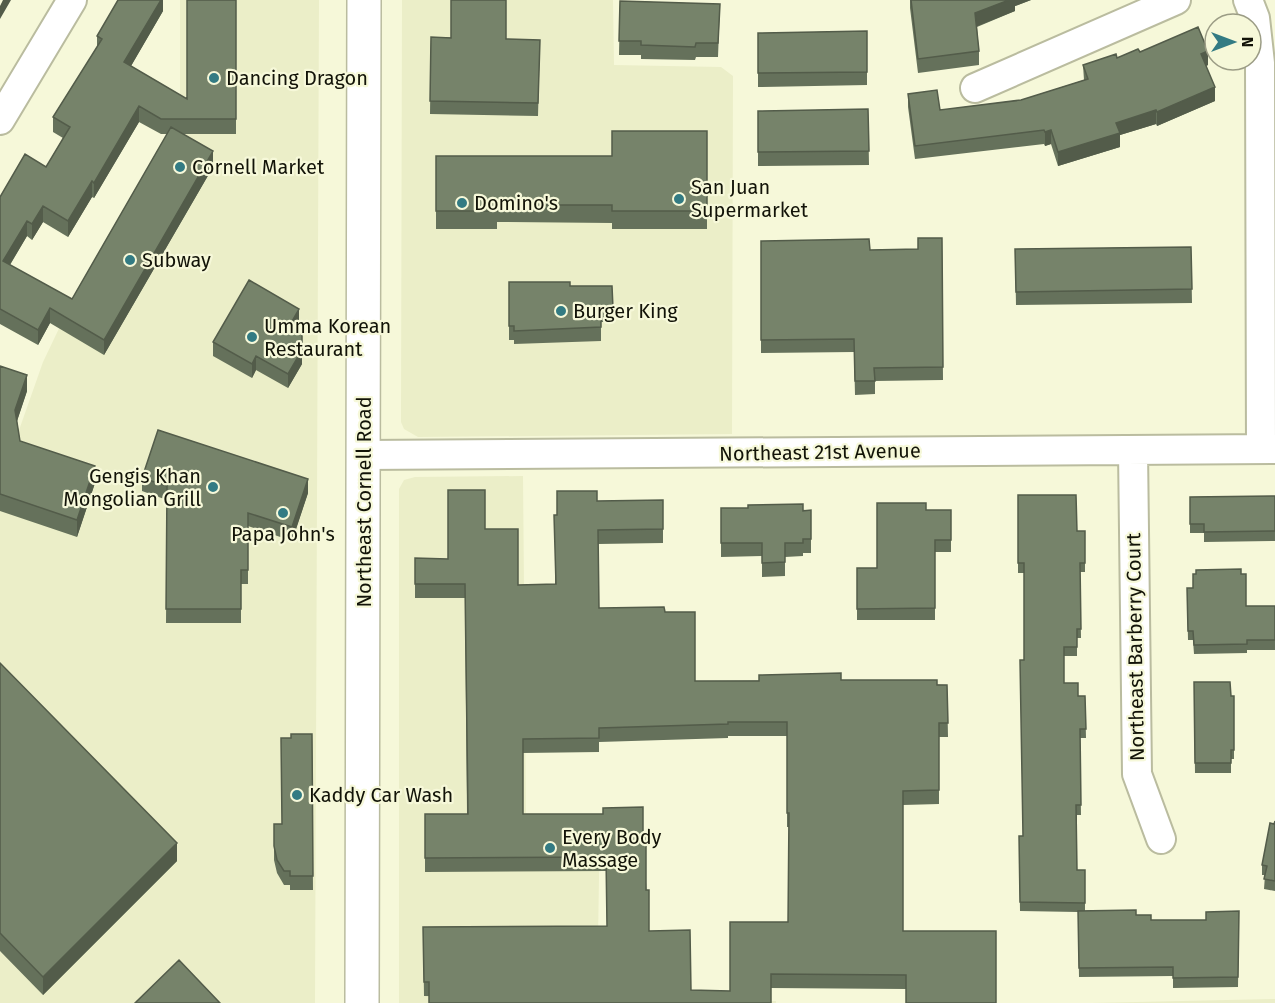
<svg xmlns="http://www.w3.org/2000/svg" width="1275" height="1003" viewBox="0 0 1275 1003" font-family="'Fira Sans',sans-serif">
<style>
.built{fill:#ebeec8}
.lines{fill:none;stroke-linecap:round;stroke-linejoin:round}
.minor-casing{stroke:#babc9f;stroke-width:32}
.trunk-casing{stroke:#babc9f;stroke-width:36}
.minor{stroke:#fff;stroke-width:28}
.trunk{stroke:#fff;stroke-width:33}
.wall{fill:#65715b;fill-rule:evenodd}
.shaded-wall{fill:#535c4a}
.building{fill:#76836a;stroke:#535c4a;stroke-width:1.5;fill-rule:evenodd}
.poi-dot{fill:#337b83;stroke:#f6f8d9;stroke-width:2}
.labels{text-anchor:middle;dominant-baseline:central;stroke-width:4.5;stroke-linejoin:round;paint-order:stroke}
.poi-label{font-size:20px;fill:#121308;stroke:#f6f8d9;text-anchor:start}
.street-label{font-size:20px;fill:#121308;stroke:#f6f8d9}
</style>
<rect width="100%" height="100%" fill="#f6f8d9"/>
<path class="built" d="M180,0H319L315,1003H0V427L18,433L43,362L75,295L180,114Z
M402,0H613L614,65L721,67L733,76L732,434L418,437L404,429L401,422Z
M523,476L526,813L600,815L597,1002L776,1001V1003H399V489L404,480L415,477Z
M1275,999V1003H1091Z"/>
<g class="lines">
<defs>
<path id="minor" d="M1248,0L1255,18L1260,63L1261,449
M975,88L1176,0
M0,120L72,0
M1133,450L1137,774L1161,839
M364,455L1275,449"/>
<path id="trunk" d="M362,1003L364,0"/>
</defs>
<use href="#minor" class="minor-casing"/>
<use href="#trunk" class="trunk-casing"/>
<use href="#minor" class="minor"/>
<use href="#trunk" class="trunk"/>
</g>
<path class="wall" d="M163,0V11L131,66L187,99L236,0V134H183L213,167L104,355L50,323L38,345L0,324V197L46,167L63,138L53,132V117L97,47V36ZM139,122L161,134H167L72,299L10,265L27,236L32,240L43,222L68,237L92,197L94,198Z
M910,0H1031L1015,6V11L977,27L979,51V65L918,73L910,8Z
M620,1L720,4L718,57H696L695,60L641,59V55H619Z
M867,31V85L758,87V33Z
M431,37L540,40L538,116L430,114Z
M1140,52L1208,65L1206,66L1215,101L1157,126L1156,124L1120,135V147L1058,166L1051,144L1045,146L1044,144L915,159L908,107V94L940,110L1021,100L1084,80L1083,65Z
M868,109L869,165L758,166V111Z
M707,131V229H612V223L497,222V229H436V156H612Z
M942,238L943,380L875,381V394L855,395L854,352L761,353V241L870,250L918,249Z
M1191,247L1192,303L1016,305L1015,249Z
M509,282L570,286H612L613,322H601V341L514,344V340H509Z
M299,323L302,364L288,388L256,370L252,378L213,356V342Z
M0,366L27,391L17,421L20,441L95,483L77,537L0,511Z
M142,478L308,493L292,541L248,526V584H241V623H166L167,500L142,491Z
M1018,495L1077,531H1085V572H1080L1081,638H1077V656H1064V683L1078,696H1085L1086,738H1080L1081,815H1077V870H1085V911L1136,915L1151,920H1206L1239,911L1238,987L1173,988V976L1079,977L1078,912L1020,911L1019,836H1023L1024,660V573H1018Z
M1275,496V541L1204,542V533H1190V497Z
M663,500V543L598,544L599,608L665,612L695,681L841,680L947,685L948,737H939V804L903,805V931H996L906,989L771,988V1003L424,996L423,927L607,926L606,871L425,872V814H467L465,598H415V558L448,559L485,529L518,585L555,584L557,515L597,501ZM728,736H787V827H789L788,922L730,991L691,990L649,931L643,833L523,814V753L599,752V742L728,738Z
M721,508L811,510V553H803V556L785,557V576L762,577V556L721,557Z
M926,510H951V552H935V620H857V568H877Z
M1241,574L1246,606H1275V650H1247V653L1194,654L1193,640H1188L1187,588H1193Z
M0,663L177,861L43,995L0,951Z
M1194,682L1231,696H1234V759H1231V773H1195Z
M312,734L313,890H290V885H284L277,873L274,860V824H282L291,738Z
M1275,821V891L1264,889L1265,875H1262V865Z"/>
<path class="shaded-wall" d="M3,0H11L0,19V6Z
M161,0H163V11L124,78V62Z
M1009,0H1031L1015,6V11L975,27V13Z
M1208,51V65L1201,68V54Z
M1215,87V101L1157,126V112Z
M139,106V122L94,198V183Z
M1156,110V124L1120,135V147L1058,166V152L1116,123Z
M1051,130V144L1045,146V132Z
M213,151V167L104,355V340Z
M92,181V197L68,237V221Z
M43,206V222L32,240V224Z
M27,221V236L3,276V261Z
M50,308V323L38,345V330Z
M299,309V323H291Z
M302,350V364L288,388V374Z
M256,356V370L252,378V364Z
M27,375V391L15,427V410Z
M95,466V483L77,537V520Z
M308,479V493L292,541V527Z
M177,843V861L43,995V977Z"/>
<path class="building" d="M118,0H161L124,62L187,99V0H236V119H161L139,106L94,183L92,181L68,221L43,206L32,224L27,221L3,261L72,299L171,127L213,151L104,340L50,308L38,330L0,309V197L25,154L46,167L70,127L53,117L102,39L97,36Z
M451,0H506V39L540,40L538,103L430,101L431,37L451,38Z
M911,0H1009L975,13L979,51L918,59Z
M620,1L720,4L718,43H696L695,47L641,45V41H619Z
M1198,27L1208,51L1201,54L1215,87L1157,112L1156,110L1116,123L1120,133L1058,152L1051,130L1045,132L1044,130L915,146L908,94L937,90L940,110L1021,100L1088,79L1083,65L1116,54L1117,58L1138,49L1140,52Z
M867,31V72L758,73V33Z
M868,109L869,151L758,152V111Z
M612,131H707V211H612V205H497V211H436V156H612Z
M918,238H942L943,367L874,368L875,381H855L854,339L761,340V241L869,239L870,250L918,249Z
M1191,247L1192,289L1016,292L1015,249Z
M249,280L299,309L291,323H302V350L288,374L256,356L252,364L213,342Z
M509,282H570V286H612L613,308H601V327L514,331V326H509Z
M0,366L27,375L15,410L20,441L95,466L77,520L0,494Z
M158,430L308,479L292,527L248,513V570H241V609H166L167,486L142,478Z
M448,490H485V529H518V585L556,584L554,515H557V491H597V501L663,500V529L598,530L599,608L664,607L665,612H695V681H759V675L841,673V680H937V685H947L948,723H939V790L903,791V931H996V1003H906V975L771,974V1003H429V982H424L423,927L607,926L606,857L425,858V814H468L465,584H415V558L448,559ZM728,722H787V813H789L788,922H730V991L691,990L690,930L649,931V890H646V833H643V807L603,808V814H523V739L599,738V728L728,724Z
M1018,495H1076L1077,531H1085V563H1080L1081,629H1077V647H1064V683H1078V696H1085L1086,729H1080L1081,805H1076L1077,870H1085V903L1020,902L1019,836H1023L1020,660H1024V563H1018Z
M1275,496V531L1204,532V524H1190V497Z
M877,503H926V510H951V540H935V608L857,609V568H877Z
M803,504V511L811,510V539H803V543H785V562L762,563V543H721V508H748V505Z
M1241,569V574H1246V606H1275V640H1247V644L1194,645L1193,631H1188L1187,588H1193V574H1196V570Z
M0,663L177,843L43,977L0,933Z
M1194,682H1230L1231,696H1234V750H1231V763H1195Z
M291,734H312L313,876H290V871H284L277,860L274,846V824H282L281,738H291Z
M1275,821V881L1264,879L1267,866L1262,865L1270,823L1274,824Z
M1136,910V915H1151V920H1206V912L1239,911L1238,977L1173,978V967L1079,968L1078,911Z
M179,960L220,1003H135Z"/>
<g class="poi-dot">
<circle cx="214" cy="78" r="6"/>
<circle cx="180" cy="167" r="6"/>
<circle cx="679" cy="199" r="6"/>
<circle cx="462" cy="203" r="6"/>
<circle cx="130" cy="260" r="6"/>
<circle cx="561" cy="311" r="6"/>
<circle cx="252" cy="337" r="6"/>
<circle cx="213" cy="487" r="6"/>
<circle cx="283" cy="513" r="6"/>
<circle cx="297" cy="795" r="6"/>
<circle cx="550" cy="848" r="6"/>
</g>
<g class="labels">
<g class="poi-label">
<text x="226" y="78">Dancing Dragon</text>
<text x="192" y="167">Cornell Market</text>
<text x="691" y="187">San Juan<tspan x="691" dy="23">Supermarket</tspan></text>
<text x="474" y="203">Domino's</text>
<text x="142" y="260">Subway</text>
<text x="573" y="311">Burger King</text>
<text x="264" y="326">Umma Korean<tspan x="264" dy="23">Restaurant</tspan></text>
<text x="201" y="476" text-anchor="end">Gengis Khan<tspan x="201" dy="23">Mongolian Grill</tspan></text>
<text x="283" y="534" text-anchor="middle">Papa John's</text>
<text x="309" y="795">Kaddy Car Wash</text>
<text x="562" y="837">Every Body<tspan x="562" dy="23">Massage</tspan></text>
</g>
<g class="street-label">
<text transform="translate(820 452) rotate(-1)">Northeast 21st Avenue</text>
<text transform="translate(364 502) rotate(-90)">Northeast Cornell Road</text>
<text transform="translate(1135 647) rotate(-91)">Northeast Barberry Court</text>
</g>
</g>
<g transform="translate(1233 42) rotate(90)"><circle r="28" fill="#f6f8d9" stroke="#9b9c85" stroke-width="1.5"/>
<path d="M0-4.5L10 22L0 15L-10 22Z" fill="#337b83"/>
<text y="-9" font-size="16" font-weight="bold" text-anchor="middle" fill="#121308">N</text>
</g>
</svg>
